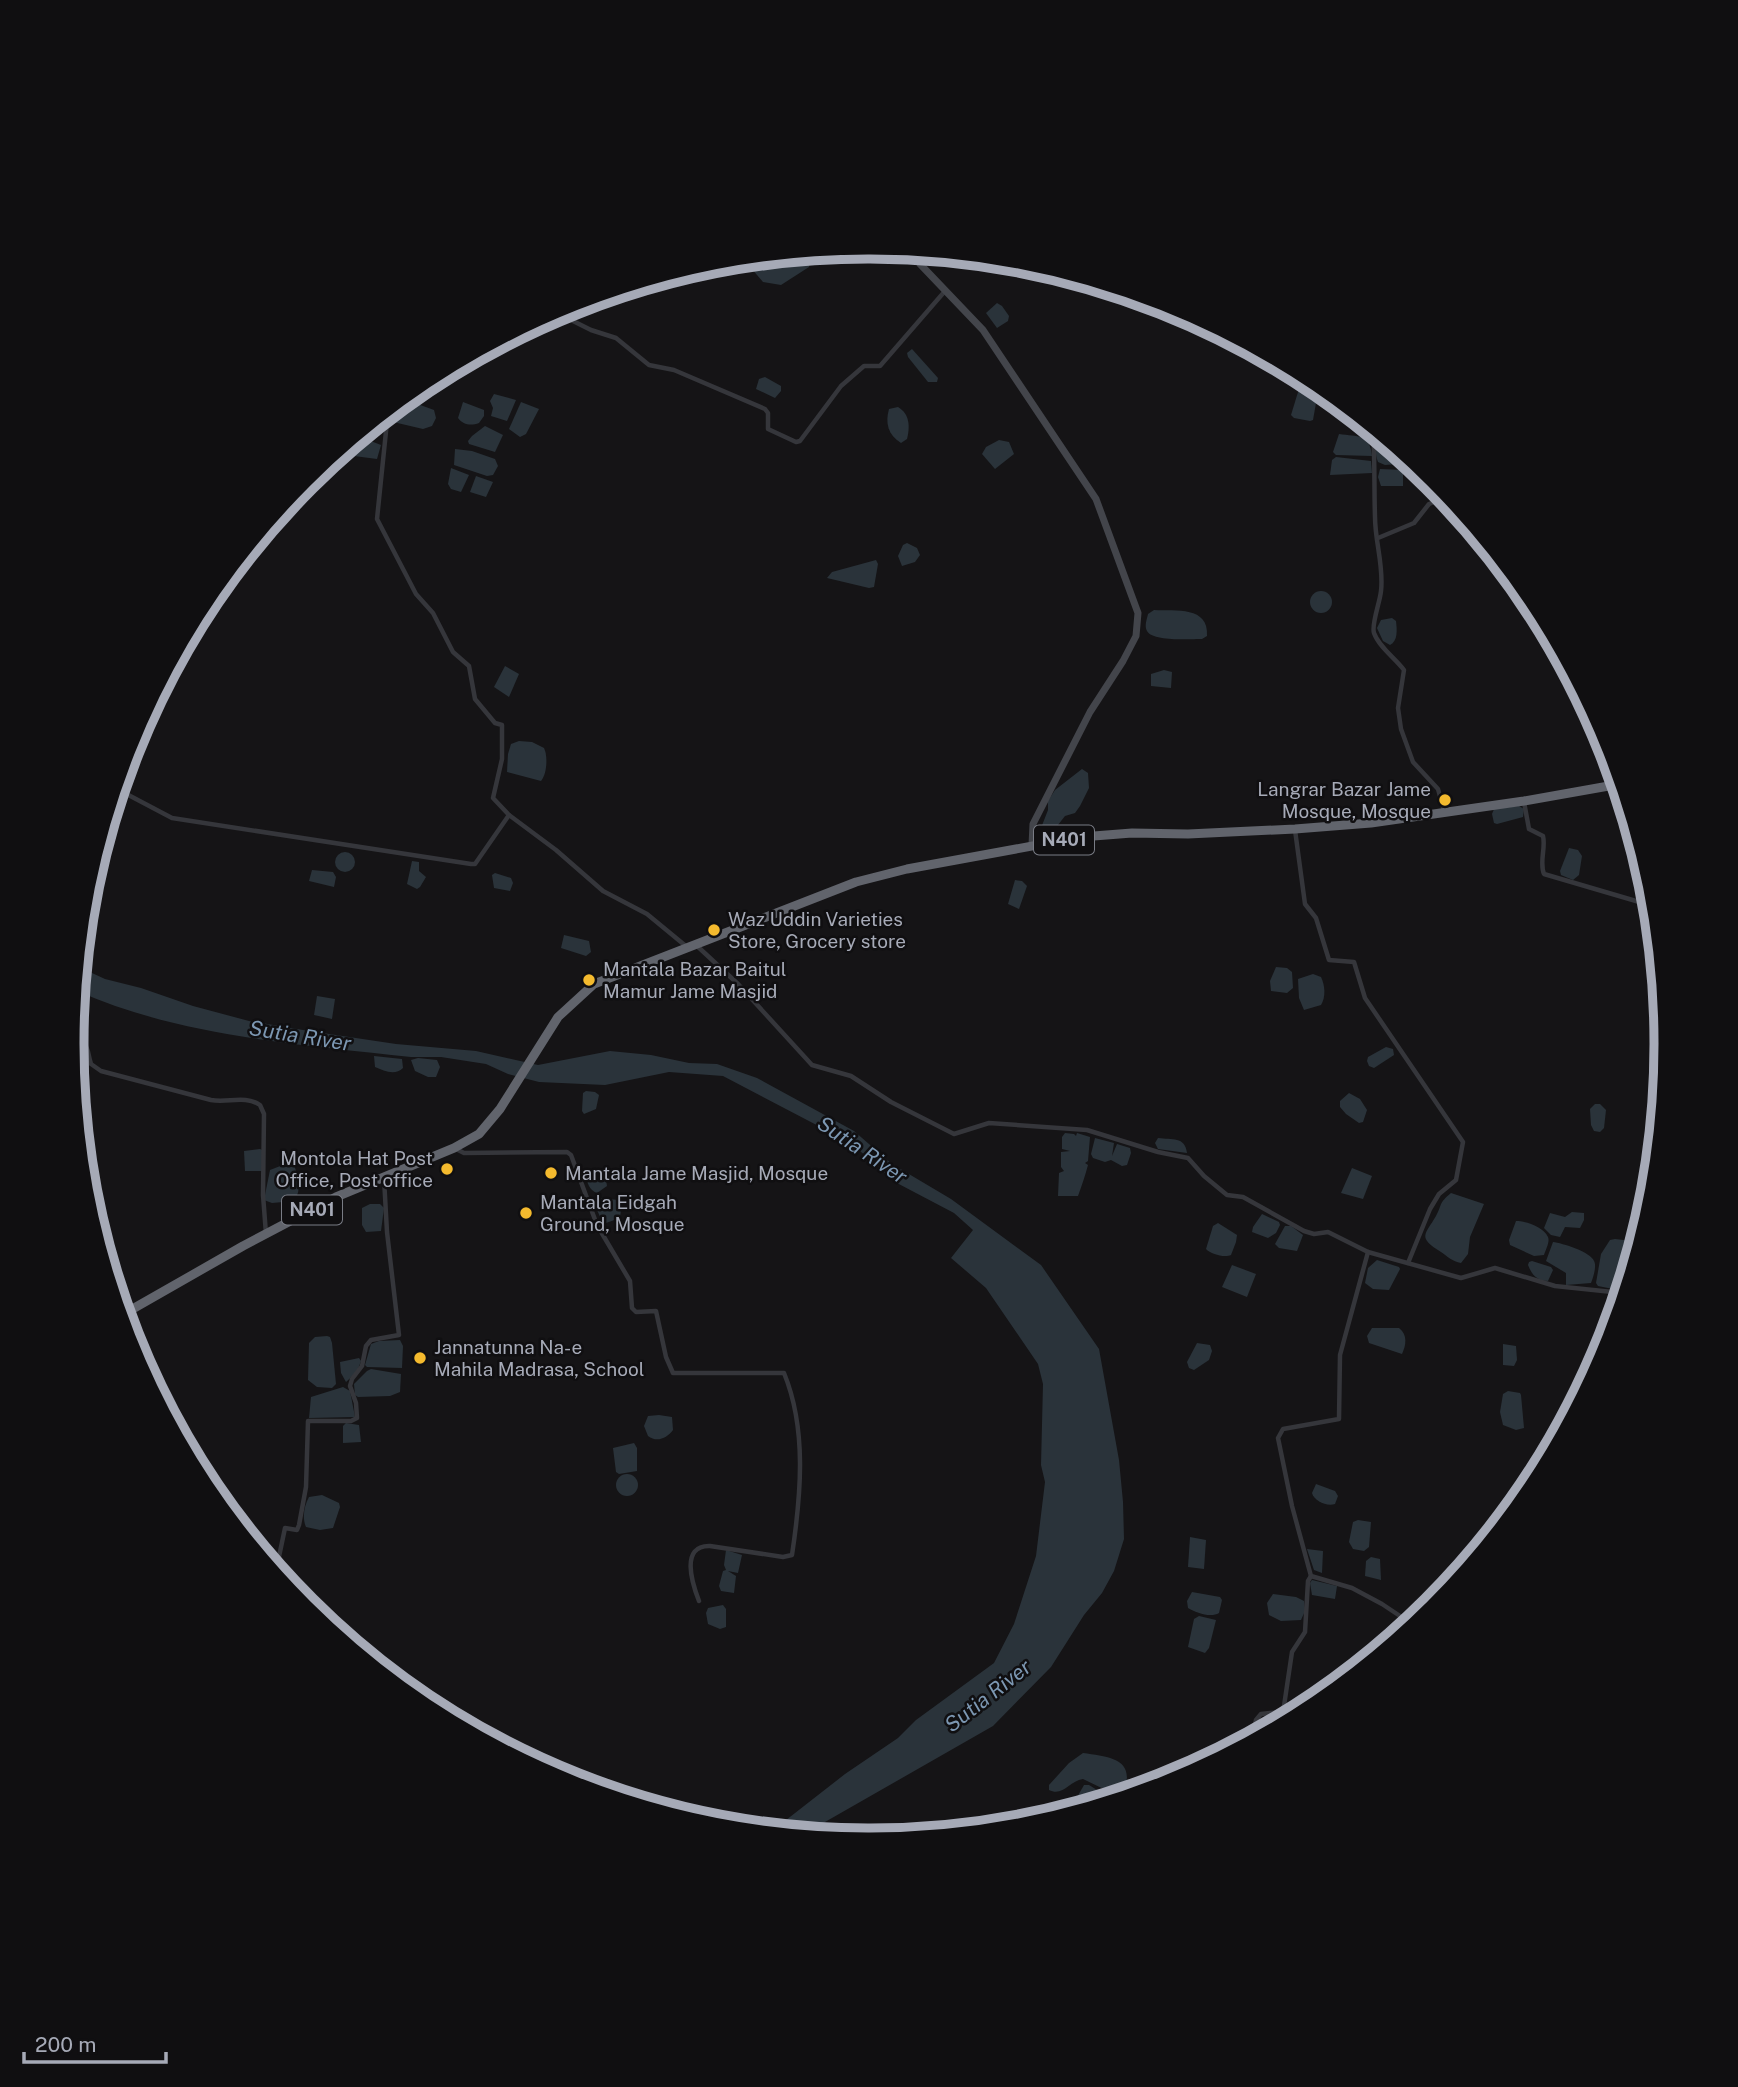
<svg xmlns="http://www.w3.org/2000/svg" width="1738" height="2087" viewBox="0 0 1738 2087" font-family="'Public Sans',sans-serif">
<rect width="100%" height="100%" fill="#151416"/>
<g fill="#2a333a">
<polygon points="806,252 810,260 809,267 781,285 763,282 751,268 761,257"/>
<polygon points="997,303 1002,306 1009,316 1008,321 997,328 986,313"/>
<polygon points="912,349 938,378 937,382 928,382 908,357 907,353"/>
<polygon points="765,377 781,386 781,391 775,398 756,389 759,379"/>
<polygon points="1302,379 1308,379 1319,386 1313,420 1310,421 1294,418 1291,415"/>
<polygon points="494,394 516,400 507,421 491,416 493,408 490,401"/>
<polygon points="404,399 434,410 436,418 432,426 423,429 389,421 390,410"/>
<path d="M463 402 484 410V416L479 423C471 426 463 425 458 418Z"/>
<polygon points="521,402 539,409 526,434 520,437 509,429"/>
<path d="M898 407C910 414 910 427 907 439L901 443C888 435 885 423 889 409Z"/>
<polygon points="485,426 503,435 495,452 469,444 468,441 472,436"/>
<path d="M1339 434C1358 437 1370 433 1372 456L1336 455 1333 452Z"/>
<polygon points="358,436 381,445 377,459 354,456 345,452 345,447"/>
<path d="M1381 438 1401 454 1398 464 1385 465 1378 462C1375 455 1374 442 1381 438Z"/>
<polygon points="999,440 1009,442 1014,454 995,469 982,454 986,447"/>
<polygon points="455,449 472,451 495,459 498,466 493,475 487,476 454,465"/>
<polygon points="1336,457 1371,461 1372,473 1330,475 1332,460"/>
<polygon points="451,468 469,475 461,492 451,489 448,484"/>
<polygon points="1380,469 1403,470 1403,486 1381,486 1378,477"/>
<polygon points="476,476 493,482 486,497 470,492"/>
<polygon points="907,543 917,548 920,555 915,562 902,566 898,556 903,545"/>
<polygon points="876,560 878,564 874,587 869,588 827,578 832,572"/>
<circle cx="1321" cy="602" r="11"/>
<path d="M1154 610C1176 611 1209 606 1207 636L1202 639C1191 639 1153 642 1147 631 1144 626 1147 619 1148 614Z"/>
<path d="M1392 618 1396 621C1397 630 1398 641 1390 645L1383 641 1377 628 1381 620Z"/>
<polygon points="505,666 519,674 509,697 494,687"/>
<polygon points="1164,670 1172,672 1171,688 1151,686 1151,674"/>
<path d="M519 741 532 742 544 748C548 756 547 774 541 781L507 772 508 754 511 744Z"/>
<polygon points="1082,769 1088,773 1089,788 1080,806 1075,813 1065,816 1054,830 1041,828 1048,810 1048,801 1055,790"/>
<polygon points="1519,806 1524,809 1523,817 1497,824 1494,823 1492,814 1494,809"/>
<polygon points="1569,848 1578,850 1582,856 1579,875 1573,880 1561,875 1560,871"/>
<circle cx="345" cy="862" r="10"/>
<polygon points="412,861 419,862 419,871 426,877 420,887 417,889 407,884"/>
<polygon points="312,870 333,872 336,877 334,887 309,881"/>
<polygon points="495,873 511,878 513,883 510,891 494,888 492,875"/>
<polygon points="1015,880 1022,881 1027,886 1019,909 1008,904"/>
<polygon points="564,935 589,941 591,952 586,956 561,948"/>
<path d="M79 967 105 979 141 988 193 1006 249 1021 309 1031 396 1044 476 1051 538 1065 610 1051 651 1055 689 1063 717 1064 757 1078 854 1131 892 1164 951 1199 1041 1265 1099 1349 1119 1460 1123 1502 1124 1539 1114 1571 1102 1593 1084 1615 1051 1667 993 1726 804 1834 772 1831 845 1774 898 1738 916 1720 994 1663 1014 1624 1036 1556 1045 1482 1041 1465 1043 1384 1038 1364 986 1288 951 1258 973 1230 954 1213 895 1182 851 1143 723 1076 669 1072 605 1085 539 1082 508 1074 486 1064 441 1057H411C298 1044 182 1037 77 991Z"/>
<polygon points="1276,967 1287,968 1292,972 1293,988 1287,993 1271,991 1270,981"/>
<path d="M1313 974 1321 977C1325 985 1326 997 1321 1005L1304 1010 1299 998 1298 979Z"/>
<polygon points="317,996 335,999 332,1019 314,1015"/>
<polygon points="1386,1047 1393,1049 1394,1055 1374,1068 1369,1066 1367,1061 1368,1057"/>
<path d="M374 1056 402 1059 403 1068C395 1076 384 1071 375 1067Z"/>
<polygon points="418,1058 437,1060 440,1067 436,1077 428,1077 415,1071 411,1060"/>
<polygon points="586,1091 595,1092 599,1095 596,1109 584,1114 582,1111 583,1093"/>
<polygon points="1349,1093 1360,1099 1367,1110 1363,1122 1359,1123 1346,1114 1340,1107 1340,1101"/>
<polygon points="1595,1104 1600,1104 1606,1110 1604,1128 1600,1132 1594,1131 1591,1125 1590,1109"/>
<path d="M1077 1133 1090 1137 1088 1161 1085 1163 1088 1165C1085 1176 1082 1185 1078 1196H1058L1059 1173 1064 1171 1061 1167V1152L1070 1151 1062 1149V1137L1065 1133 1074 1134 1076 1136Z"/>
<polygon points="1095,1138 1114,1143 1112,1156 1117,1144 1130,1148 1131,1153 1127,1165 1122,1166 1111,1160 1105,1162 1093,1158 1091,1154"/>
<path d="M1158 1138C1172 1140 1185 1136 1187 1153L1158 1149 1155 1143Z"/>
<polygon points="260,1149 262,1150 262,1171 245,1171 244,1151"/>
<path d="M288 1163 293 1164C299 1175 302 1190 294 1201L272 1203 264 1200 270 1170Z"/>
<polygon points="1352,1168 1372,1176 1363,1199 1341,1193"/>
<path d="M590 1171H597L606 1180 607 1186 597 1193C589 1190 587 1183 586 1174Z"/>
<path d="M1451 1193 1484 1204 1470 1237 1468 1254 1461 1263C1452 1261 1448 1257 1441 1252 1417 1237 1425 1235 1436 1216 1443 1203 1438 1204 1451 1193Z"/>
<polygon points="601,1198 618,1200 621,1209 620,1218 606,1223 601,1219 594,1203"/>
<polygon points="370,1204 380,1204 384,1208 381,1231 366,1232 362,1225 362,1208"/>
<polygon points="1572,1212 1584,1213 1584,1220 1580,1228 1565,1227 1560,1237 1551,1235 1544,1228 1550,1213 1565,1217"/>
<polygon points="1262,1214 1279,1222 1280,1225 1276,1233 1268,1238 1252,1232 1253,1227"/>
<path d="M1516 1221C1525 1221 1543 1226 1548 1237 1550 1242 1546 1249 1544 1255L1534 1256 1510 1245 1509 1240Z"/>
<path d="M1218 1223 1237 1235 1236 1242 1231 1255C1224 1258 1211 1254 1206 1249L1213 1226Z"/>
<polygon points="1285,1226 1291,1226 1303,1235 1297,1251 1279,1248 1275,1244"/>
<polygon points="1615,1239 1632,1241 1637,1245 1623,1291 1598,1286 1596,1283 1601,1254 1610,1240"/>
<path d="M1553 1242C1562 1243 1591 1252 1594 1261 1597 1266 1593 1278 1591 1283L1566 1285V1273L1546 1261Z"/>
<polygon points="1377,1260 1399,1267 1400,1269 1389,1290 1373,1289 1365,1283 1368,1268"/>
<path d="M1532 1261 1551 1267 1553 1270 1548 1281C1537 1281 1532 1275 1528 1265L1529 1262Z"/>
<polygon points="1232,1265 1256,1274 1247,1297 1222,1287"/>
<path d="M1372 1328H1399C1408 1335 1406 1345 1402 1354L1369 1343 1367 1336Z"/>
<polygon points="327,1336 330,1337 332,1343 336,1384 332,1388 317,1387 308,1380 309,1343 315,1337"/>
<polygon points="400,1340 403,1346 402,1368 367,1367 365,1365 371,1344 379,1341"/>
<polygon points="1197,1343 1210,1345 1212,1351 1209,1360 1194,1370 1189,1368 1187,1362"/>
<polygon points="1503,1344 1516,1346 1517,1360 1514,1366 1503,1365"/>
<polygon points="359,1358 361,1361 357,1372 346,1382 341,1373 340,1362"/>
<polygon points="371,1369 401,1374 400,1392 390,1396 358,1397 355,1395 354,1384 367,1371"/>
<polygon points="343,1387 350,1391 355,1417 309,1418 311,1397"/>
<polygon points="1508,1391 1520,1393 1521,1395 1524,1428 1516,1430 1503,1425 1500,1412 1503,1394"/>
<path d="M659 1415 672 1417 673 1430C667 1438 657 1443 648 1436L644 1426 648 1416Z"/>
<polygon points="346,1423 359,1425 361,1442 343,1443 343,1426"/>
<polygon points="634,1443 637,1448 637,1471 619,1474 616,1472 613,1448"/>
<circle cx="627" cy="1485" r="11"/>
<path d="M1316 1484 1335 1491 1338 1496 1335 1504C1327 1507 1314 1501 1312 1493Z"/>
<path d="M322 1495 339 1503 340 1507 333 1528 320 1530 306 1527C302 1518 304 1506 309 1497Z"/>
<polygon points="1358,1520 1371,1522 1369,1547 1364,1551 1353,1549 1349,1542 1353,1522"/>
<polygon points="1190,1537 1206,1540 1204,1569 1188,1567"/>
<polygon points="1307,1549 1323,1551 1322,1573 1314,1570"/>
<polygon points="726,1550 742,1555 738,1573 728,1571 736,1576 734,1593 721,1591 719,1586 723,1571 726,1570 724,1565"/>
<polygon points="1371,1557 1380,1559 1381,1580 1365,1576 1366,1561"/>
<polygon points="1312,1580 1337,1586 1335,1599 1312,1595 1310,1583"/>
<path d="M1192 1592 1220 1597 1222 1600 1219 1613C1211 1618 1196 1613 1188 1608L1187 1601Z"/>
<polygon points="1273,1594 1296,1597 1304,1601 1305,1611 1301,1620 1281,1621 1269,1615 1267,1603"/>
<polygon points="723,1605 726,1609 726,1627 720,1629 708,1624 706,1613 708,1608"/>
<polygon points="1199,1616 1216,1620 1209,1648 1205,1653 1188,1647 1194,1619"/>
<path d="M1083 1753C1111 1757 1137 1759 1123 1794H1114L1083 1779C1069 1781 1063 1797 1049 1790V1785L1069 1763Z"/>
<polygon points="1084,1785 1089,1785 1097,1790 1095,1804 1081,1808 1077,1806 1076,1799"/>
</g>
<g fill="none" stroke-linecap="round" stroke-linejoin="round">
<g stroke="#35363b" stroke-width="4.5">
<polyline points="555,312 591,330 616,338 649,365 674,370 765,409 768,413 768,429 796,442 800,441 841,386 864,366 880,366 945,291"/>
<polyline points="388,412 377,519 416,594 433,613 453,652 469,666 475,699 495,723 502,725 502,759 493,798 509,815 556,850 603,891 647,914 687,947"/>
<path d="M1373 430C1375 459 1374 488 1375 517 1375 542 1384 566 1381 591 1380 602 1371 625 1374 633 1379 647 1395 658 1404 670L1398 708 1401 729 1413 762 1438 789 1444 811"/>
<polyline points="1378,538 1414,523 1429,504 1447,497"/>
<polyline points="117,789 172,818 471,864 475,864 509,815"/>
<path d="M1524 802 1529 829 1543 836C1546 848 1539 862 1544 874L1653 906"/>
<polyline points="1295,830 1305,904 1316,918 1329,960 1354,962 1365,998 1463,1142 1456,1180 1439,1194 1430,1209 1408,1263"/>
<polyline points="696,945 738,984 812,1065 851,1076 891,1102 954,1134 989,1123 1087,1130 1158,1152 1188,1158 1204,1176 1227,1195 1243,1197 1304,1231 1314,1234 1328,1232 1368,1252 1461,1278 1495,1268 1555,1286 1622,1293"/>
<path d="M72 1041C91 1045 86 1048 91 1064L101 1071 211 1100C228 1103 245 1095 260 1105L264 1114 263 1195 266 1234"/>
<path d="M454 1148 464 1153 567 1152 571 1155 597 1225 630 1281 632 1308 636 1312 656 1311 666 1357 673 1373H784C807 1429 801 1495 792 1555L783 1557 710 1546C680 1545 692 1583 699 1601"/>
<polyline points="1368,1252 1340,1355 1339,1419 1283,1429 1278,1438 1292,1506 1311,1576 1352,1588 1382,1604 1412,1624"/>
<polyline points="276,1571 285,1528 297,1530 299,1525 306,1487 308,1421 351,1421 357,1418 356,1403 350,1386 352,1379 362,1366 366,1346 371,1340 399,1335 387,1232 384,1178"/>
<polyline points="1252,1739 1256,1720 1261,1714 1280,1712 1284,1706 1292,1652 1305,1632 1308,1581 1311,1576"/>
</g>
<polyline stroke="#43454b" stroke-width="7" points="913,251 920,264 983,330 1096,499 1138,613 1136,636 1123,661 1090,712 1033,824 1032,845"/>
<polyline stroke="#61646c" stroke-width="9" points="122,1315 243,1246 336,1197 454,1148 479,1134 500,1109 558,1017 594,984 856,882 907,869 1081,837 1132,833 1188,834 1295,829 1371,823 1524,801 1620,784"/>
</g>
<g fill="#f4ba2e" stroke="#100f11" stroke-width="2.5">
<circle cx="1445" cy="800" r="7"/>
<circle cx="714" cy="930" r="7"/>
<circle cx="589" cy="980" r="7"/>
<circle cx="447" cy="1169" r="7"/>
<circle cx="551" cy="1173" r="7"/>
<circle cx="526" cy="1213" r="7"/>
<circle cx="420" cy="1358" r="7"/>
</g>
<g text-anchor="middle" stroke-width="5" stroke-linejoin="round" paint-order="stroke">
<g fill="#100f11" stroke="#797c85" stroke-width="2">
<rect x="1034" y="825.5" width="60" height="29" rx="5"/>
<rect x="282" y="1195.5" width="60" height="29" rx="5"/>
</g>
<g font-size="18" font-weight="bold" fill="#a6aab7">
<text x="1064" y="846">N401</text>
<text x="312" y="1216">N401</text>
</g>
<g font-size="19" fill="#a6aab7" stroke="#100f11" text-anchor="start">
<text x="1431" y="796" text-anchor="end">Langrar Bazar Jame<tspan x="1431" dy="22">Mosque, Mosque</tspan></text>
<text x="728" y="926">Waz Uddin Varieties<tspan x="728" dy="22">Store, Grocery store</tspan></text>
<text x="603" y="976">Mantala Bazar Baitul<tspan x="603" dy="22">Mamur Jame Masjid</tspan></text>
<text x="433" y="1165" text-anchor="end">Montola Hat Post<tspan x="433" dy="22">Office, Post office</tspan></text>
<text x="565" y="1180">Mantala Jame Masjid, Mosque</text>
<text x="540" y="1209">Mantala Eidgah<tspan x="540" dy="22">Ground, Mosque</tspan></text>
<text x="434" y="1354">Jannatunna Na-e<tspan x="434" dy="22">Mahila Madrasa, School</tspan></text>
</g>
<g font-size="21" font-style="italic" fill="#7c97b2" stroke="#100f11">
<text transform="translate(300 1036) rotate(9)" y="7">Sutia River</text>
<text transform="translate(862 1150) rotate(34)" y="7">Sutia River</text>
<text transform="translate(988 1696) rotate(-38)" y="7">Sutia River</text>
</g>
</g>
<path d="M0 0H1738V2087H0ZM868 259H870A784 784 0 0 1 1654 1043V1044A784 784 0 0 1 870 1828H868A784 784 0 0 1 84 1044V1043A784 784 0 0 1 868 259Z" fill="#100f11" fill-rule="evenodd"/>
<path fill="none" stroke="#a6aab7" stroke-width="9" d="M868 259H870A784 784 0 0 1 1654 1043V1044A784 784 0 0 1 870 1828H868A784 784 0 0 1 84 1044V1043A784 784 0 0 1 868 259Z"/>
<path d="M24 2052v10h142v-10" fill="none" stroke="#a6aab7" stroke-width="3.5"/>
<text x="35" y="2052" font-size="21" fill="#a6aab7" stroke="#100f11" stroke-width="5" paint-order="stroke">200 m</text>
</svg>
